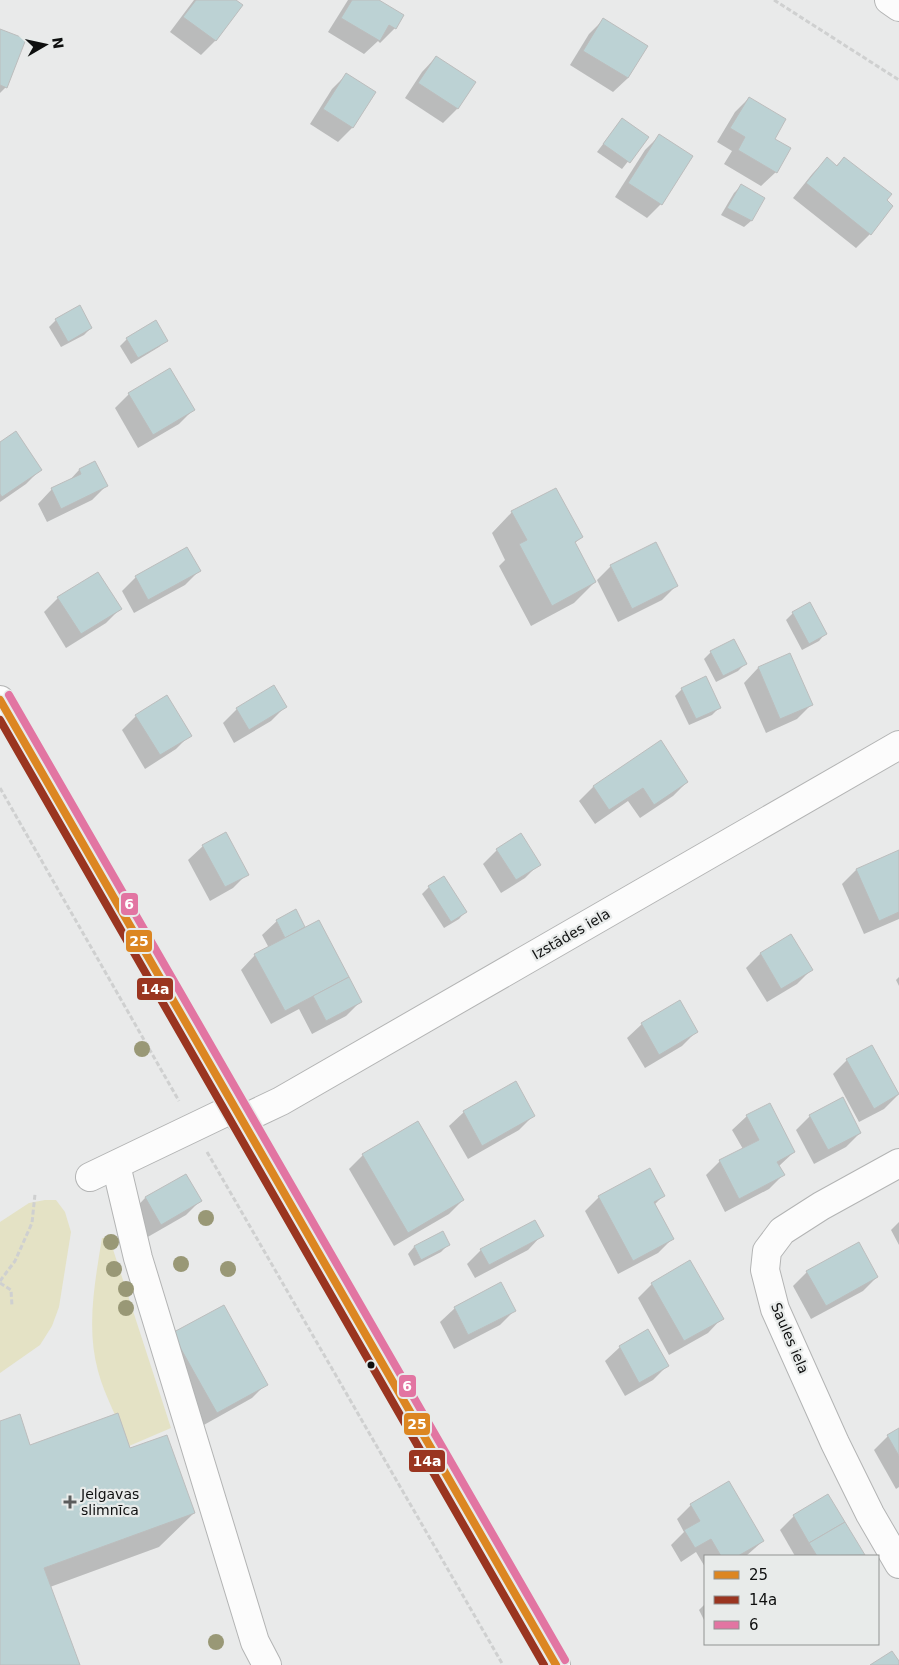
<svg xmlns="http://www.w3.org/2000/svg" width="899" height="1665" viewBox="0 0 899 1665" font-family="'DejaVu Sans',sans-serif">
<rect width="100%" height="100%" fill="#e9eaea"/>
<g fill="#e4e2c5">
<polygon points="45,1200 56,1200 65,1212 71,1232 59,1307 52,1326 40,1345 0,1373 0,1222 29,1203"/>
<path d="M109 1237 171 1428 129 1446C119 1421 105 1397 98 1371 86 1328 95 1281 102 1238Z"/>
</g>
<g fill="#0003">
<polygon points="194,0 234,0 241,6 215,41 201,55 170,32"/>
<polygon points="348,0 376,0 403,16 395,28 380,43 378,41 364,54 328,32"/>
<polygon points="603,20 628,78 613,92 570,65 589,34"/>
<polygon points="0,30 6,87 0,93"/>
<polygon points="436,57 474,82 457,109 443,123 405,98 422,72"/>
<polygon points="346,75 374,93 352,128 338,142 310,124 332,89"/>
<polygon points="749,98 773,139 789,149 776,172 761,186 724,164 732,151 717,142 735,112"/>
<polygon points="622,119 647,137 622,169 597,152"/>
<polygon points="659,136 661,204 647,218 615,197 645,150"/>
<polygon points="844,158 870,234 856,248 793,198 813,173 827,159 836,166"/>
<polygon points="741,186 763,199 751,221 744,227 721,215 734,193"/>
<polygon points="56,320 91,328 84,335 61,347 49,327"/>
<polygon points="127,339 166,341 159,347 131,364 120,346"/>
<polygon points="129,394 193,410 179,424 138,448 115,408"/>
<polygon points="0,444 40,470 26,484 0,502"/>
<polygon points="95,463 106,486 92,500 47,522 38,504 52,489 68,482 79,470"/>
<polygon points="512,512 581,537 574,544 595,582 574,603 531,626 499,566 505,560 492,533"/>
<polygon points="611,566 676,586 662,600 618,622 597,580"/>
<polygon points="199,571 185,585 134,613 122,591 136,577"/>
<polygon points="58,598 120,609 106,623 66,648 44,612"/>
<polygon points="793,613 825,634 819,641 802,650 786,620"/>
<polygon points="711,652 745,664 738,671 716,682 704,659"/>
<polygon points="789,655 811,705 797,719 766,733 744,683 758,668"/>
<polygon points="682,689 719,708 712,715 689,725 675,696"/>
<polygon points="285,707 271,721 234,743 223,723 237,709"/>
<polygon points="136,716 190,735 176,749 145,769 122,730"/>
<polygon points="687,782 673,796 640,818 628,801 595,824 579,801 593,787"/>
<polygon points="203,846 247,874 233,888 210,901 188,860"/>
<polygon points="497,850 539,864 525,878 501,893 483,864"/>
<polygon points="899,851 899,919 864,934 842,884 856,870"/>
<polygon points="429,887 465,912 459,919 444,928 422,894"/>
<polygon points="295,911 305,929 360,1002 346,1016 312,1034 299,1009 271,1024 241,970 255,955 269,948 262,935 277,921"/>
<polygon points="791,935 811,970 797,984 767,1002 746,968 760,954"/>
<polygon points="899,977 899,986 896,980"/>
<polygon points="642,1024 696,1032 682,1046 645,1068 627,1038"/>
<polygon points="872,1047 898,1095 884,1109 859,1122 833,1074 847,1060"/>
<polygon points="464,1112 534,1115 519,1130 468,1159 449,1126"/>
<polygon points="747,1116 794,1152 779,1166 783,1175 769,1189 725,1212 706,1175 720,1161 743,1149 732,1130"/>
<polygon points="810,1116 860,1133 846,1147 814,1164 796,1130"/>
<polygon points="363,1155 463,1200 449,1214 394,1246 349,1169"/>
<polygon points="186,1176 200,1201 186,1215 146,1238 131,1213 145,1198"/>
<polygon points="663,1196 654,1205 672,1239 658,1253 618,1274 585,1211 599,1197"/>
<polygon points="899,1222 899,1245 891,1230"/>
<polygon points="442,1233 448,1245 441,1252 414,1266 408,1254 414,1247"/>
<polygon points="542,1235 528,1250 475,1278 467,1264 481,1250"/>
<polygon points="807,1272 877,1277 863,1291 811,1319 793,1286"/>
<polygon points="652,1284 722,1318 708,1333 669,1355 638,1298"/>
<polygon points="455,1308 514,1311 500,1325 454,1349 440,1322"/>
<polygon points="173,1334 266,1384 252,1398 202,1426"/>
<polygon points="620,1347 667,1366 653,1380 625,1396 605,1361"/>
<polygon points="0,1423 29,1446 129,1450 194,1513 159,1547 50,1587 78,1665 0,1665"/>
<polygon points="899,1430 899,1487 896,1489 874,1450 888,1436"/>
<polygon points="828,1496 863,1555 862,1556 795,1556 780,1530 794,1516"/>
<polygon points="691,1505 763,1541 746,1556 705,1556 705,1567 696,1552 681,1562 671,1545 684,1532 677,1519"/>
<polygon points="705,1604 705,1622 699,1610"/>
</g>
<g fill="#bcd2d4" stroke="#bcbdbd">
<polygon points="196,0 236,0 243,5 216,41 183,17"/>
<polygon points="352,0 379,0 404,15 396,29 389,25 380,41 341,18"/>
<polygon points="603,18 648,46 628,78 583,51"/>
<polygon points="0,29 26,39 7,88 0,85"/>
<polygon points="436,56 476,82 458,109 418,83"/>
<polygon points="346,73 376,92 353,128 323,109"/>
<polygon points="749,97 786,119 775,139 791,148 777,173 738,150 745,137 730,128"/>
<polygon points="622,118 649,137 630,163 603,144"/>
<polygon points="659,134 693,156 662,205 628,183"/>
<polygon points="827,157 837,166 844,157 892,194 887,200 893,206 871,235 806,183"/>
<polygon points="741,184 765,198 752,221 727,208"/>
<polygon points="80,305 92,328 68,342 55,319"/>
<polygon points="156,320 168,341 138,358 126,338"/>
<polygon points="170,368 195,410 153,435 128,393"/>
<polygon points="16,431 42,470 2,497 0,494 0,442"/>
<polygon points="95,461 108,486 61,509 51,488 81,474 79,469"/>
<polygon points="556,488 583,537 575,542 596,582 552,606 519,544 527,540 511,511"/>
<polygon points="656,542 678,586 632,609 610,565"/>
<polygon points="187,547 201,571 148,600 135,576"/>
<polygon points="98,572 122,609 81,634 57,597"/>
<polygon points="810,602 827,634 809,644 792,612"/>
<polygon points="734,639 747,664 723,676 710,651"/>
<polygon points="790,653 813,705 780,719 758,667"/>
<polygon points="706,676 721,708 696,719 681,688"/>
<polygon points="274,685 287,707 249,730 236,708"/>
<polygon points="167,695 192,736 160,755 135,715"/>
<polygon points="661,740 688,782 654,805 643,788 609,810 593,786"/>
<polygon points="226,832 249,875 225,887 202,845"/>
<polygon points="521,833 541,865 516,880 496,849"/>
<polygon points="899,850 899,912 879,921 856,869"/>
<polygon points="444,876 467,912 451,922 428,886"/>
<polygon points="296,909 305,927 285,938 276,920"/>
<polygon points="319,920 349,977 285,1011 254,954"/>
<polygon points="791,934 813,970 781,989 760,953"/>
<polygon points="349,977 362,1002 326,1021 313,996"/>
<polygon points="680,1000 698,1032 659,1055 641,1023"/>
<polygon points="872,1045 899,1094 874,1109 846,1059"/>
<polygon points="516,1081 535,1116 482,1146 463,1111"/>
<polygon points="843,1097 861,1133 828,1150 809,1115"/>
<polygon points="770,1103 795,1152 777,1162 785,1175 739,1199 719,1160 759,1140 746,1115"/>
<polygon points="418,1121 464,1200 408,1233 362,1154"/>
<polygon points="650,1168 665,1196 654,1202 674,1239 633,1261 598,1196"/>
<polygon points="186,1174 202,1201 161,1225 145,1197"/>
<polygon points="535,1220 544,1236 489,1265 480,1249"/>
<polygon points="443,1231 450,1245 421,1260 414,1246"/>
<polygon points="859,1242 878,1277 826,1306 806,1271"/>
<polygon points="690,1260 724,1319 684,1341 651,1283"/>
<polygon points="501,1282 516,1311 468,1335 454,1307"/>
<polygon points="224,1305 268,1385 217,1413 172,1333"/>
<polygon points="648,1329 669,1366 639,1383 619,1346"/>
<polygon points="118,1413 130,1448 167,1435 195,1513 44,1568 80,1665 0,1665 0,1421 20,1414 30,1445"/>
<polygon points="899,1428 899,1456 887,1435"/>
<polygon points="729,1481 764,1541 738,1556 721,1556 711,1539 695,1548 684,1530 700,1521 690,1504"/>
<polygon points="828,1494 845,1522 809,1543 793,1515"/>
<polygon points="845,1522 865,1555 817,1556 809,1543"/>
<polygon points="892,1651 899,1661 899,1665 870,1665"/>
</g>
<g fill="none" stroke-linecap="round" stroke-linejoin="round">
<g stroke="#b3b4b4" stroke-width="30">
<g id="minor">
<polyline points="0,700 556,1665"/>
<polyline points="241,1120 281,1101 899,745"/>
<polyline points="899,1163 821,1206 782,1231 767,1251 765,1270 775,1309 835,1443 870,1514 899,1564"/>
<polyline points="116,1165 138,1258 255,1642 267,1665"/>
<polyline points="90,1177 234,1108"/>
</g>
</g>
<g stroke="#b3b4b4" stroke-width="30">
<polyline id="major" points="889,0 899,7"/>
</g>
<g stroke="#cfd0d0" stroke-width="3" stroke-dasharray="5 2.5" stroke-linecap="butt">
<polyline points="774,0 899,80"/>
<polyline points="0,788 179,1101"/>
<polyline points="207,1152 503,1665"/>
<polyline points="0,1281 15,1261 32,1223 35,1194"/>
<polyline points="0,1283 11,1290 12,1306"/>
</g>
<use href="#minor" stroke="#fcfcfc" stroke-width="28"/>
<use href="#major" stroke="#fcfcfc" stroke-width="28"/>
<g stroke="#e8ebea" stroke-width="11">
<polyline id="bus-1" points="0,700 556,1665"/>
</g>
<g stroke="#e8ebea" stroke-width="11">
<polyline id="bus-2" points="0,720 544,1665"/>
</g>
<g stroke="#e8ebea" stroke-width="11">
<polyline id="bus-3" points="9,695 565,1660"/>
</g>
<use href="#bus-1" stroke="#dc8622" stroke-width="8"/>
<use href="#bus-2" stroke="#9a3520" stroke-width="8"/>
<use href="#bus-3" stroke="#e275a2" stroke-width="8"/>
</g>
<g fill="#999876">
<circle cx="142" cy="1049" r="8"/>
<circle cx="206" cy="1218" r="8"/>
<circle cx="111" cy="1242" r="8"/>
<circle cx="181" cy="1264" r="8"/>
<circle cx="114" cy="1269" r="8"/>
<circle cx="228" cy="1269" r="8"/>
<circle cx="126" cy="1289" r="8"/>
<circle cx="126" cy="1308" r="8"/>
<circle cx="216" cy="1642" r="8"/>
</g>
<circle fill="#0e0f0f" stroke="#e8ebea" stroke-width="2" cx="371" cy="1365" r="4.5"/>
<path fill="#5b5c5c" stroke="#e8ebea" stroke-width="2" d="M67.5 1494.5h5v5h5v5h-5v5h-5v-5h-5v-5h5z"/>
<g text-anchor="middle" stroke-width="4.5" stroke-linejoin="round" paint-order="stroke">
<g font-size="14" fill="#0e0f0f" stroke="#e8ebea">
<text transform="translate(571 934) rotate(-30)" y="5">Izstādes iela</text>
<text transform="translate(790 1338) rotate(67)" y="5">Saules iela</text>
</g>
<g font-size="14" fill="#0e0f0f" stroke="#e8ebea" text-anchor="start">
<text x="81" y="1499">Jelgavas<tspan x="81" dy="16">slimnīca</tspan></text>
</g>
</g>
<g stroke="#e8ebea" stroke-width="2">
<rect x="120" y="892" width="19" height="24" rx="5" fill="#e275a2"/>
<rect x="125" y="929" width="28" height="24" rx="5" fill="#dc8622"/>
<rect x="136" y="977" width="38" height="24" rx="5" fill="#9a3520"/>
<rect x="398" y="1374" width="19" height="24" rx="5" fill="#e275a2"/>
<rect x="403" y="1412" width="28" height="24" rx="5" fill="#dc8622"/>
<rect x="408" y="1449" width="38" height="24" rx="5" fill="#9a3520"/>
</g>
<g font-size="14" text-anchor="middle" font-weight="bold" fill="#fff">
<text x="129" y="909">6</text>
<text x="139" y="946">25</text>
<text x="155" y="994">14a</text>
<text x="407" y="1391">6</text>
<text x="417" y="1429">25</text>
<text x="427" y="1466">14a</text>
</g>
<rect x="704" y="1555" width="175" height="90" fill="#e8ebea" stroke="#919392"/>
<rect x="714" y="1571" width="25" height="8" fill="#dc8622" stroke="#919392"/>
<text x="749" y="1580" font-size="15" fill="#0e0f0f">25</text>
<rect x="714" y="1596" width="25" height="8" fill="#9a3520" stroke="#919392"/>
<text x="749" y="1605" font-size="15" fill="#0e0f0f">14a</text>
<rect x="714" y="1621" width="25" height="8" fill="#e275a2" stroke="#919392"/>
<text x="749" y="1630" font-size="15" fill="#0e0f0f">6</text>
<g transform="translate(45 45) rotate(81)" stroke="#e8ebea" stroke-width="4" paint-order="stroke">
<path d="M0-4L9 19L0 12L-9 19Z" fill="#0e0f0f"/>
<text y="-8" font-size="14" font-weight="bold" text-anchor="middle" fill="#0e0f0f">N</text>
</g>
</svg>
